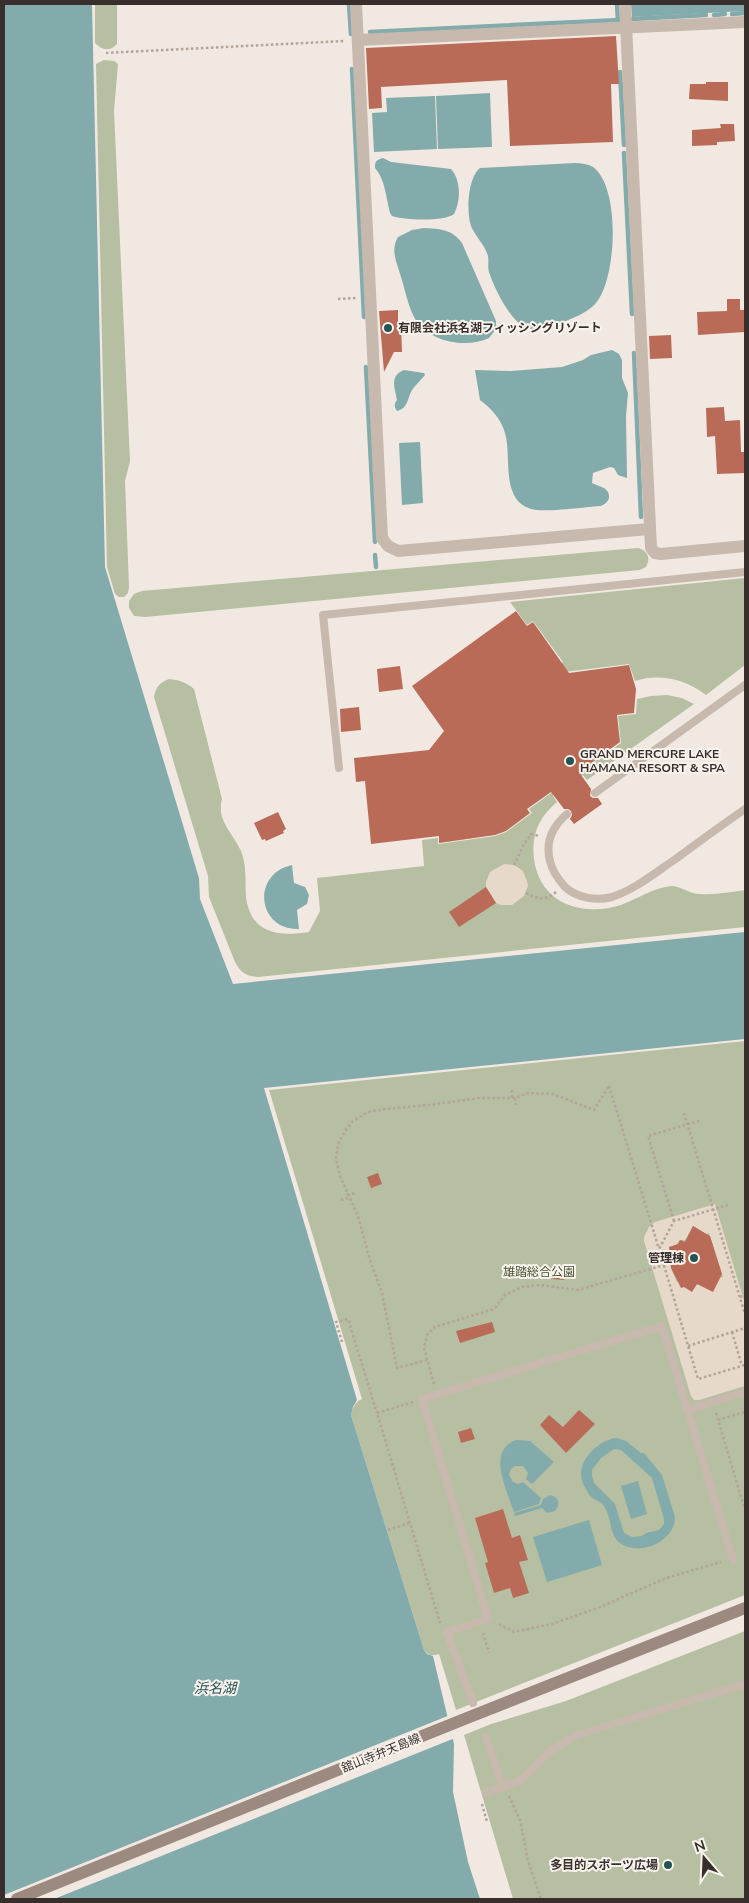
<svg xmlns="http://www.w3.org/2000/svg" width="749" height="1903" viewBox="0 0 749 1903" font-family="'Nunito Sans','Noto Sans JP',sans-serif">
<rect width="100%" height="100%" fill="#f1e9e1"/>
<g fill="#b6bfa2">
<path d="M95 4H117V44C110 52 101 50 95 43Z"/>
<polygon points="104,60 114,61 118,64 114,111 130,461 125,481 129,587 128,593 124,597 119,597 115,594 107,567 96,64"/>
<path d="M638 548C648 551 651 558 646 567L640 570 145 617 134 616 129 608V601L134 594 142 591Z"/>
<path d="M745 578V665L706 695C685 679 660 673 635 681L629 664 548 674 563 662 533 621 527 625 510 602Z"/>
<path d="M169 679C179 680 186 682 194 689L222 799C216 820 233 833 241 851 247 866 245 881 246 897 251 934 278 937 309 932L320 911 317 878 424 866 422 840 438 838V844L495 836 506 832 532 813 529 809 558 788 560 790 553 796 557 802C539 817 531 835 534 859 540 904 582 917 621 905 637 899 653 888 671 886 681 886 689 894 700 894 715 895 730 892 745 890V927L258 977C246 976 241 973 235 962L209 897 208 876 154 697C156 687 159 683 169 679Z"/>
<polygon points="667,695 682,698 694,704 587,780 583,775 575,780 573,777 621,743 618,716 636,714 637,699 651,696"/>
<path d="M745 1041V1595L456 1710 439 1654C432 1656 429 1656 424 1650L351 1415C353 1407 355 1402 362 1399L269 1090Z"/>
<polygon points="745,1631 745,1899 513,1899 464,1735 491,1724 566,1701"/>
</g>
<g fill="#e7d9ca" fill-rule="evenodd">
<polygon points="504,864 514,865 519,868 523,871 527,881 528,886 524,896 512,905 501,905 496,903 486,887 486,882 490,872"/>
<path d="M715 1204 745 1304V1386L699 1400H694L691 1396 644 1241V1237L649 1227 655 1222ZM693 1226 706 1234 709 1233 723 1277 696 1285 688 1286 677 1282 671 1268V1263L669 1254 680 1240H685Z"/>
</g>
<g fill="#83abab" fill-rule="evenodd">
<polygon points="4,4 92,4 105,567 199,878 200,899 233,984 745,932 745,1039 264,1088 357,1400 353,1407 351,1415 424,1650 427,1654 433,1656 454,1744 453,1792 468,1862 480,1899 4,1899"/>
<polygon points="631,4 745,4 745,11 632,17"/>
<polygon points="490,93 492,147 438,149 436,96"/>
<polygon points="435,96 437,149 374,152 372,113 387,112 386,98"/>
<path d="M383 158 391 162 451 169C461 180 461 201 454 214 444 222 404 220 392 216L390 213C386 197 385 179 375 168 375 161 376 160 383 158Z"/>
<path d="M575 163C581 163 588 164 593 167 621 187 617 281 595 304 583 317 554 326 536 329 515 333 496 291 490 275 487 268 489 262 488 256 485 245 475 236 471 226 466 212 468 177 480 168Z"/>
<path d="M424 228C440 229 452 229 462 243L496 321V329L489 338C466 349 427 342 414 317 408 305 405 290 401 277 397 263 390 250 398 237L412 230Z"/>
<path d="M612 350 619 354 622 360V378L628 393 626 416 627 478 618 475 614 468 610 467 593 473 592 483C596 485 600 486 604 488 613 494 609 504 600 506 585 507 543 513 531 509 500 500 512 456 505 433 501 419 492 409 480 400L475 370 511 371 562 367 583 360 591 355Z"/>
<path d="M404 370 424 373 425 375C420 381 415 385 411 392 407 400 408 408 397 411 394 407 394 404 397 400 395 388 389 376 404 370Z"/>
<polygon points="420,442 423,503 402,505 399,443"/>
<path d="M292 865 294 883 305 887 309 895 307 904 297 910 299 929C257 930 251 874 292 865Z"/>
<path d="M616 1438 626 1441 641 1453H644L662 1475 675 1517C675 1542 639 1557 620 1543 609 1535 612 1519 605 1508 603 1503 598 1501 594 1499 590 1497 587 1491 585 1487 571 1466 597 1440 616 1438ZM614 1449 621 1450 652 1478 664 1519V1524L659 1530 646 1533 642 1536 632 1537 624 1533 615 1504 594 1483 592 1475V1470L601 1458Z"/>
<path d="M516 1440 530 1441 554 1462 532 1484 526 1479 528 1473 523 1466H515L511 1469 509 1475 513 1482 518 1484 523 1482 541 1498 539 1504 514 1512C507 1490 486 1451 516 1440Z"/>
<polygon points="638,1481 647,1514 631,1519 621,1486"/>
<path d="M550 1495C559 1497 561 1504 555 1511L547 1513 542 1508 515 1516 514 1513 541 1505 543 1499Z"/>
<polygon points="589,1520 602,1565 547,1582 533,1537"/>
</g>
<polygon fill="#f1e9e1" points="450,1715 455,1738 54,1899 4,1899 4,1895"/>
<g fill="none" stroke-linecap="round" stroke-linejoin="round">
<g stroke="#83abab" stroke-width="4.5">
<polyline points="349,4 351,34"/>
<polyline points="617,4 618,22"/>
<polyline points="732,14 745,13"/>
<polyline points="714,15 725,14"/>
<polyline points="632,19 706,15"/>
<polyline points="370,32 620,20"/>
<polyline points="352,69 364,317"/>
<polyline points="620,72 624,145"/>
<polyline points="624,153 632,314"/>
<polyline points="634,353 641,517"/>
<polyline points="366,367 375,542"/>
<polyline points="375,555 376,567"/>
</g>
</g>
<g fill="#b96b57">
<polygon points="616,36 619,84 611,84 613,142 510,146 507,80 381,87 382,108 369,109 366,48"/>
<polygon points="706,82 728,82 728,101 689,99 690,84 706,84"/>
<polygon points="720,124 734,124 735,141 717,142 717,145 692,146 692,130 721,128"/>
<polygon points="727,299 740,299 740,310 745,310 745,332 698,335 697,312 727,311"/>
<polygon points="398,310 398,326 401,326 402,352 394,352 384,372 379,311"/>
<polygon points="671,335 672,358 650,359 649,336"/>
<polygon points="724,407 725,421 740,420 741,452 745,452 745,473 717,474 715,436 707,437 706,408"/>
<polygon points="516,611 527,626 533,622 569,673 629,665 636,689 634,713 617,715 620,742 579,772 591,789 590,796 593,798 598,798 602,804 574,824 570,819 572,815 571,811 568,809 564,809 551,792 527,809 530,813 506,831 495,835 439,843 439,836 371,844 365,781 356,782 354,758 429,750 444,731 412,686"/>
<polygon points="400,666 403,689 379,692 377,669"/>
<polygon points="359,707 361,730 341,732 340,709"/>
<polygon points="278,812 286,829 283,831 284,833 266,841 265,839 262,840 254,823"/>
<polygon points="486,887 496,903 459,927 449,912"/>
<polygon points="378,1173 382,1184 371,1188 367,1177"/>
<polygon points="693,1226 710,1236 722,1274 713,1292 697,1284 692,1292 684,1287 681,1288 671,1268 669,1247 678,1244 680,1240 685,1242"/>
<polygon points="553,1267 565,1268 564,1280 552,1279"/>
<polygon points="492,1322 495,1332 460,1343 456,1331"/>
<polygon points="579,1410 595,1424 566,1453 540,1425 549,1415 563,1427"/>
<polygon points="471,1428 475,1439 461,1443 458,1432"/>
<polygon points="503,1509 512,1538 520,1535 528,1560 519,1562 529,1593 513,1598 510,1588 494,1593 485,1563 488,1562 475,1518"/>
</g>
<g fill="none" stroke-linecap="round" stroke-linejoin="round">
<g stroke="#b4a398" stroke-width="2.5" stroke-dasharray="2.5 2.5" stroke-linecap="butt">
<polyline points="106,53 344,41"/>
<polyline points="338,299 356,298"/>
<polyline points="514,865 523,846 531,834 539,836"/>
<path d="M526 893C537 899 546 901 556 892"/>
<polyline points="609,1086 659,1249"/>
<polyline points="512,1090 512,1098"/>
<polyline points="515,1098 516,1105"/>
<polyline points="684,1113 745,1314"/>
<polyline points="347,1195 355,1193"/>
<polyline points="341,1200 348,1198"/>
<polyline points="728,1205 674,1221 659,1249 698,1379 745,1365"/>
<polyline points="674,1221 648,1136 702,1120"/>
<polyline points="740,1297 745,1295"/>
<polyline points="732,1332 742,1366"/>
<polyline points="342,1342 336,1322 348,1319 377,1413"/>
<polyline points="688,1346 745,1328"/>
<polyline points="427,1360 397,1368 382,1293 369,1257 358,1216 340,1176 336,1159 338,1144 345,1131 353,1121 368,1112 385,1109 429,1105 480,1098 515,1098 528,1093 553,1094 594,1110 609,1086"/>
<polyline points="434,1384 424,1347 427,1335 435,1327 494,1309 505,1295 522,1287 540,1285 578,1290 664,1265"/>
<polyline points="413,1402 377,1413 440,1623"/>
<polyline points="716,1413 745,1510"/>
<polyline points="718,1420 745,1412"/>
<polyline points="388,1530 410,1523"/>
<polyline points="499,1624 514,1632 552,1624 598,1608 666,1578 721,1562"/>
<polyline points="483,1633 489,1653"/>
<polyline points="509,1796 520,1820 528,1861 541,1899"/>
<polyline points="482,1804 487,1822"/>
</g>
<g stroke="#c8b9ae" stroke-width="8">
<polyline points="339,768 323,615 745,572"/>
<polyline points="595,793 745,685"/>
<path d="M567 814C553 826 545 842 550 861 552 871 558 879 565 887 577 898 596 901 612 897 636 889 656 872 677 858 700 841 722 825 745 809"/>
<polyline points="687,1410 745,1392"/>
<polyline points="473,1703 447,1632 488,1619 422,1399 662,1326 733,1560"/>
<polyline points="486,1737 503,1787"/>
<polyline points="486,1793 520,1781 550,1751 577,1735 745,1684"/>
</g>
<g stroke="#c8b9ae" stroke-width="12">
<polyline points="356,4 382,538 388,546 398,551 649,529"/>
<polyline points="625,4 651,548 655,553 661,554 745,546"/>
<polyline points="358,40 745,22"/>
</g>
<polyline stroke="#9c897f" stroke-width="12" points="17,1899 467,1718 745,1608"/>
</g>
<g fill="#255455" stroke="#f9f3ed" stroke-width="2">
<circle cx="388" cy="328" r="5"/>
<circle cx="570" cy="761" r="5"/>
<circle cx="694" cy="1258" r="5"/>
<circle cx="668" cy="1865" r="5"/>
</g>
<g text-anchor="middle" stroke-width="4" stroke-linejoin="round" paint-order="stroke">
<g font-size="12" font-weight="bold" fill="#382f2c" stroke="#f9f3ed" text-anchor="start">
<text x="398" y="332">有限会社浜名湖フィッシングリゾート</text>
<text x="580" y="758">GRAND MERCURE LAKE<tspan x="580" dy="14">HAMANA RESORT &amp; SPA</tspan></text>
<text x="684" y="1262" text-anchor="end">管理棟</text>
<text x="658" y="1869" text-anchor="end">多目的スポーツ広場</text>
</g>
<g font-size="12" fill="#485332" stroke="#f9f3ed">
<text x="539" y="1276">雄踏総合公園</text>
</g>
<g font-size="12" fill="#382f2c" stroke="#f9f3ed">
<text transform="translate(381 1753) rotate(-22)" y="4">舘山寺弁天島線</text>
</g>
<g font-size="14" font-style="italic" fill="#255455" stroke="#f9f3ed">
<text x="215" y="1693">浜名湖</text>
</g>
</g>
<rect width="749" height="1903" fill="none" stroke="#382f2c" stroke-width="10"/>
<g transform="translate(704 1858) rotate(341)" stroke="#f9f3ed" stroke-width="4" paint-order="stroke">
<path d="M0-4L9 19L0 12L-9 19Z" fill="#382f2c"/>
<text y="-8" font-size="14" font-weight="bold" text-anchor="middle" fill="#382f2c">N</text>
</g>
</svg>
